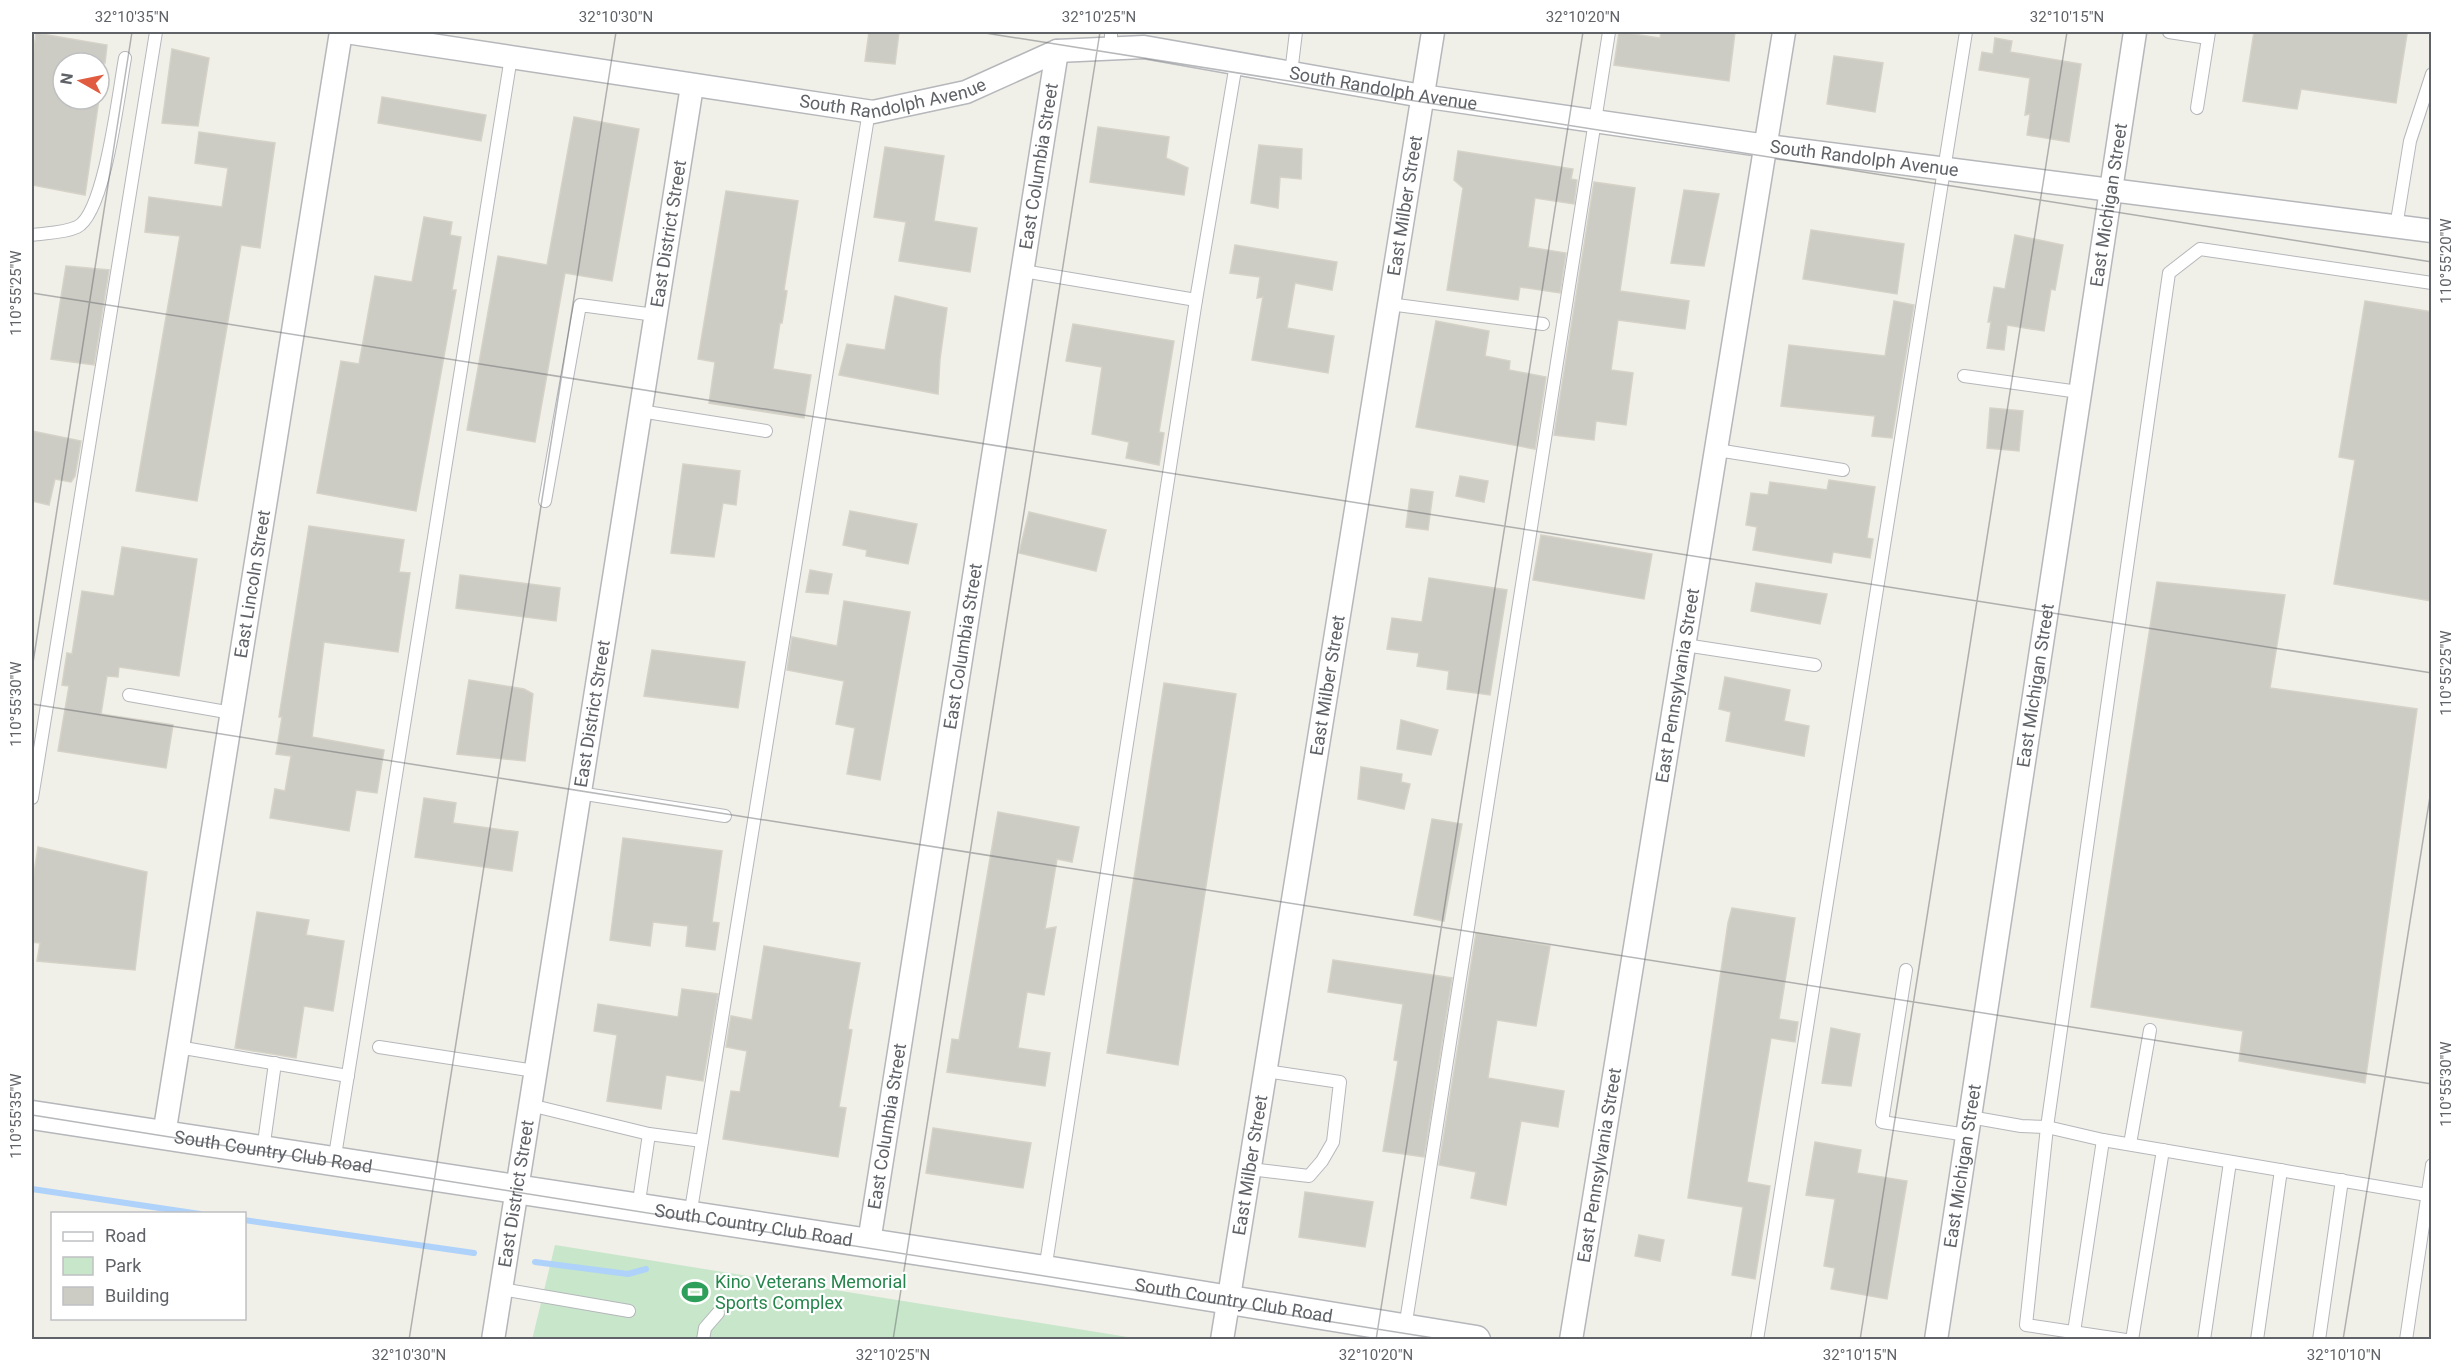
<svg xmlns="http://www.w3.org/2000/svg" width="2463" height="1371" viewBox="0 0 2463 1371" font-family="Roboto,sans-serif">
<rect width="100%" height="100%" fill="#f0efe8"/>
<polygon fill="#c7e6ca" points="555,1245 1140,1339 532,1340"/>
<g fill="none" stroke-linecap="round" stroke-linejoin="round">
<g stroke="#aed2fa" stroke-width="6">
<polyline points="32,1189 200,1214"/>
<polyline points="244,1220 474,1253"/>
<polyline points="535,1262 628,1274 646,1269"/>
</g>
</g>
<g fill="#cccbc4" stroke="#d5d2c7" stroke-width="1.5">
<polygon points="869,32 899,32 895,64 865,61"/>
<polygon points="1619,32 1660,38 1661,32 1735,32 1729,81 1614,65"/>
<polygon points="2254,32 2389,32 2407,34 2396,103 2301,89 2297,109 2243,101"/>
<polygon points="36,33 107,45 105,63 63,63 63,99 99,99 85,195 32,185 32,63"/>
<polygon points="1995,38 2012,41 2010,52 2081,64 2069,142 2027,135 2030,114 2025,115 2030,78 1979,70 1982,52 1993,54"/>
<polygon points="172,49 209,58 198,126 162,123"/>
<polygon points="1834,56 1883,63 1875,112 1827,104"/>
<polygon points="382,97 486,115 481,141 378,123"/>
<polygon points="574,117 639,129 612,281 565,273 535,442 467,430 498,256 547,265"/>
<polygon points="1098,127 1169,137 1166,158 1188,168 1184,195 1090,182"/>
<polygon points="199,132 275,143 260,248 241,245 197,501 136,491 180,236 145,232 149,197 222,207 228,168 195,163"/>
<polygon points="1259,145 1302,149 1301,179 1280,177 1278,208 1251,203"/>
<polygon points="885,147 944,156 934,221 977,228 970,272 899,261 906,222 874,217"/>
<polygon points="1458,151 1573,169 1571,179 1577,180 1574,204 1535,198 1528,247 1566,253 1560,293 1520,287 1518,300 1447,290 1463,188 1454,180"/>
<polygon points="1594,182 1635,188 1620,291 1689,301 1685,329 1618,320 1611,370 1633,373 1626,425 1596,421 1594,440 1554,435"/>
<polygon points="1684,190 1719,194 1704,266 1671,263"/>
<polygon points="726,191 798,201 784,290 787,291 782,323 780,323 773,369 811,375 804,418 709,403 715,362 698,359"/>
<polygon points="424,217 452,222 450,235 461,237 452,290 456,290 416,511 317,493 341,361 359,364 375,276 412,282"/>
<polygon points="1811,230 1904,244 1897,294 1803,279"/>
<polygon points="2015,235 2063,245 2055,290 2051,289 2044,331 2007,325 2004,350 1987,348 1991,322 1988,322 1994,287 2005,289"/>
<polygon points="1235,245 1337,262 1332,290 1295,283 1287,328 1334,336 1328,373 1252,360 1263,297 1257,298 1260,277 1230,273"/>
<polygon points="66,266 109,270 94,365 51,359"/>
<polygon points="895,296 947,308 940,359 938,394 839,375 847,344 885,350"/>
<polygon points="1894,301 1914,305 1892,438 1872,436 1875,416 1781,406 1789,345 1885,356"/>
<polygon points="2365,301 2432,312 2432,601 2334,584 2355,460 2339,457"/>
<polygon points="1436,321 1489,331 1485,356 1510,361 1509,370 1546,377 1535,449 1416,427"/>
<polygon points="1073,324 1174,341 1159,432 1164,433 1159,465 1126,458 1129,442 1092,434 1102,367 1066,361"/>
<polygon points="1990,408 2023,411 2019,451 1987,448"/>
<polygon points="32,431 81,441 75,476 71,482 55,479 49,505 32,501"/>
<polygon points="683,464 740,471 736,505 723,503 714,557 671,553"/>
<polygon points="1460,476 1488,481 1484,502 1456,496"/>
<polygon points="1829,480 1875,487 1867,538 1873,539 1870,558 1833,552 1831,563 1753,550 1757,527 1746,525 1751,493 1768,495 1770,482 1827,490"/>
<polygon points="1411,489 1433,492 1428,530 1406,527"/>
<polygon points="850,511 917,524 908,564 866,556 867,550 843,545"/>
<polygon points="1029,512 1106,530 1096,571 1019,553"/>
<polygon points="309,526 404,540 399,572 410,573 398,652 324,642 312,737 384,750 377,793 356,790 349,831 270,818 275,789 285,791 291,756 276,754 282,717 279,717"/>
<polygon points="1541,535 1652,554 1644,599 1533,580"/>
<polygon points="122,547 197,559 179,676 119,667 118,677 107,676 101,714 173,725 166,768 58,751 69,686 62,685 67,653 72,654 82,591 114,596"/>
<polygon points="810,570 832,574 828,594 806,592"/>
<polygon points="460,575 560,588 556,621 456,608"/>
<polygon points="1429,578 1507,590 1490,695 1447,689 1449,671 1417,666 1419,653 1387,649 1392,618 1422,622"/>
<polygon points="2157,582 2285,595 2270,688 2417,709 2365,1083 2239,1061 2243,1031 2091,1007"/>
<polygon points="1756,583 1827,594 1820,624 1751,611"/>
<polygon points="844,601 910,612 880,780 847,774 855,728 836,724 844,681 787,670 792,637 837,646"/>
<polygon points="652,650 745,662 738,708 644,696"/>
<polygon points="1725,677 1790,690 1784,721 1809,726 1804,756 1726,741 1731,712 1719,709"/>
<polygon points="469,680 524,689 533,694 525,761 457,754"/>
<polygon points="1164,683 1236,694 1178,1065 1107,1053"/>
<polygon points="1401,720 1438,730 1431,755 1397,749"/>
<polygon points="1361,767 1402,774 1401,782 1410,784 1404,809 1358,799"/>
<polygon points="424,798 456,803 453,823 518,832 512,871 415,857"/>
<polygon points="998,812 1079,827 1072,862 1057,859 1045,929 1056,927 1044,995 1027,992 1018,1048 1050,1053 1045,1086 947,1072 952,1039 959,1040"/>
<polygon points="1432,819 1462,824 1444,921 1414,915"/>
<polygon points="623,838 722,851 712,922 719,923 715,950 686,946 688,926 653,922 650,946 610,940"/>
<polygon points="38,847 147,872 135,970 37,961 40,943 32,942 32,886"/>
<polygon points="1732,908 1795,918 1779,1019 1798,1022 1795,1042 1771,1038 1747,1182 1770,1186 1755,1279 1732,1275 1743,1207 1688,1198 1728,923"/>
<polygon points="257,912 309,920 306,935 344,941 333,1011 304,1006 296,1058 235,1048"/>
<polygon points="1476,933 1550,946 1536,1026 1497,1020 1488,1078 1564,1091 1558,1127 1521,1121 1506,1205 1471,1198 1476,1172 1439,1165"/>
<polygon points="764,946 860,963 848,1029 852,1030 839,1107 846,1108 838,1157 723,1139 731,1091 740,1092 747,1051 726,1047 731,1016 752,1020"/>
<polygon points="1333,960 1452,978 1424,1157 1383,1151 1398,1061 1394,1060 1403,1004 1328,992"/>
<polygon points="682,989 718,994 703,1081 666,1075 661,1109 607,1101 617,1035 594,1031 598,1004 678,1017"/>
<polygon points="1831,1028 1860,1034 1851,1086 1822,1083"/>
<polygon points="933,1128 1031,1143 1023,1188 926,1173"/>
<polygon points="1815,1142 1861,1150 1857,1173 1907,1181 1887,1299 1831,1289 1835,1268 1824,1266 1835,1199 1806,1195"/>
<polygon points="1305,1192 1373,1202 1365,1247 1299,1237"/>
<polygon points="1639,1235 1664,1240 1660,1261 1635,1256"/>
</g>
<g fill="none" stroke-linecap="round" stroke-linejoin="round">
<g stroke="#b5b7bb" stroke-width="14">
<g id="service">
<polyline points="1111,32 1111,49"/>
<polyline points="2169,32 2208,38"/>
<polyline points="1291,73 1296,32"/>
<polyline points="2197,108 2209,32"/>
<polyline points="2396,227 2410,141 2432,74"/>
<path d="M32 235C45 233 64 233 77 227 105 214 119 90 125 58"/>
<polyline points="1023,271 1196,300"/>
<polyline points="1389,304 1543,324"/>
<polyline points="1964,376 2079,392"/>
<polyline points="640,411 766,431"/>
<polyline points="1717,450 1843,470"/>
<polyline points="545,501 580,305 655,315"/>
<polyline points="1685,645 1815,665"/>
<polyline points="129,695 232,713"/>
<polyline points="579,793 725,816"/>
<polyline points="32,798 156,32"/>
<polyline points="1906,970 1882,1122 1967,1135"/>
<polyline points="178,1047 348,1076"/>
<polyline points="379,1047 535,1071"/>
<polyline points="530,1105 649,1134 638,1208"/>
<polyline points="1970,1117 2021,1126 2047,1127 2103,1140 2427,1195"/>
<polyline points="649,1134 702,1141"/>
<polyline points="2130,1144 2150,1030"/>
<polyline points="263,1150 275,1063"/>
<polyline points="334,1162 511,57"/>
<polyline points="1250,1169 1309,1176 1322,1161 1333,1142 1340,1082 1266,1071"/>
<polyline points="690,1216 869,111"/>
<polyline points="1045,1270 1196,300 1236,64"/>
<polyline points="501,1289 629,1311"/>
<polyline points="1405,1328 1609,32"/>
<polyline points="2074,1332 2103,1140"/>
<polyline points="703,1340 705,1328 718,1313"/>
<polyline points="1757,1340 1966,32"/>
<polyline points="2126,1340 2026,1325 2047,1127 2169,273 2200,249 2432,283"/>
<polyline points="2132,1340 2163,1150"/>
<polyline points="2204,1340 2230,1162"/>
<polyline points="2257,1340 2281,1170"/>
<polyline points="2319,1340 2342,1180"/>
<polyline points="2406,1340 2432,1165"/>
</g>
</g>
<g stroke="#b5b7bb" stroke-width="25">
<g id="minor">
<path id="s1" d="M346 32 873 112 966 92 1057 51 1144 47 1422 96 1767 146 2432 231"/>
<path id="s2" d="M164 1135 341 32"/>
<path id="s3" d="M869 1242 1057 51"/>
<path id="s4" d="M493 1340 692 86"/>
<path id="s5" d="M1222 1340 1433 32"/>
<path id="s6" d="M1571 1340 1784 32"/>
<path id="s7" d="M1936 1340 2135 32"/>
</g>
</g>
<g stroke="#b5b7bb" stroke-width="31">
<g id="tertiary">
<path id="s8" d="M32 1115 1045 1270 1476 1340"/>
</g>
</g>
<polyline stroke="#a0c7af" stroke-width="4" stroke-dasharray="6 3" stroke-linecap="butt" points="249,1340 249,1338"/>
<use href="#service" stroke="#fff" stroke-width="12"/>
<use href="#minor" stroke="#fff" stroke-width="22"/>
<use href="#tertiary" stroke="#fff" stroke-width="28"/>
</g>
<path fill="none" stroke="#5f6267" stroke-width="1.5" stroke-opacity="0.45" d="M979 32 2432 262M32 293 2432 673M32 669 132 32M32 704 2432 1084M32 1115 1446 1340M409 1340 616 32M893 1340 1100 32M1376 1340 1583 32M1860 1340 2067 32M2343 1340 2432 784"/>
<defs>
<g id="stadium-bare" transform="scale(2.07)"><path d="M0-5a6.5 5 0 1 0 0 10a6.5 5 0 1 0 0-10ZM-3.5-1.8h7v3.6h-7Z" fill="#2e9e5b" stroke="#fff" stroke-width="2.5" paint-order="stroke"/></g>
</defs>
<g fill-rule="evenodd">
<use href="#stadium-bare" x="695" y="1292"/>
</g>
<g text-anchor="middle" stroke-width="4.5" stroke-linejoin="round" paint-order="stroke">
<g font-size="18" fill="#5f6267" stroke="#fff">
<text dy="6" stroke="none"><textPath href="#s1" startOffset="1058">South Randolph Avenue</textPath></text>
<text dy="6" stroke="none"><textPath href="#s1" startOffset="554">South Randolph Avenue</textPath></text>
<text dy="6" stroke="none"><textPath href="#s1" startOffset="1544">South Randolph Avenue</textPath></text>
<text dy="6" stroke="none"><textPath href="#s3" startOffset="1089">East Columbia Street</textPath></text>
<text dy="6" stroke="none"><textPath href="#s7" startOffset="1148">East Michigan Street</textPath></text>
<text dy="6" stroke="none"><textPath href="#s5" startOffset="1149">East Milber Street</textPath></text>
<text dy="6" stroke="none"><textPath href="#s4" startOffset="1120">East District Street</textPath></text>
<text dy="6" stroke="none"><textPath href="#s2" startOffset="558">East Lincoln Street</textPath></text>
<text dy="6" stroke="none"><textPath href="#s3" startOffset="603">East Columbia Street</textPath></text>
<text dy="6" stroke="none"><textPath href="#s7" startOffset="662">East Michigan Street</textPath></text>
<text dy="6" stroke="none"><textPath href="#s5" startOffset="663">East Milber Street</textPath></text>
<text dy="6" stroke="none"><textPath href="#s6" startOffset="663">East Pennsylvania Street</textPath></text>
<text dy="6" stroke="none"><textPath href="#s4" startOffset="634">East District Street</textPath></text>
<text dy="6" stroke="none"><textPath href="#s3" startOffset="117">East Columbia Street</textPath></text>
<text dy="6" stroke="none"><textPath href="#s8" startOffset="244">South Country Club Road</textPath></text>
<text dy="6" stroke="none"><textPath href="#s5" startOffset="177">East Milber Street</textPath></text>
<text dy="6" stroke="none"><textPath href="#s6" startOffset="177">East Pennsylvania Street</textPath></text>
<text dy="6" stroke="none"><textPath href="#s7" startOffset="176">East Michigan Street</textPath></text>
<text dy="6" stroke="none"><textPath href="#s4" startOffset="148">East District Street</textPath></text>
<text dy="6" stroke="none"><textPath href="#s8" startOffset="730">South Country Club Road</textPath></text>
<text dy="6" stroke="none"><textPath href="#s8" startOffset="1216">South Country Club Road</textPath></text>
</g>
<g font-size="18" fill="#27864d" stroke="#fff" text-anchor="start">
<text x="715" y="1288">Kino Veterans Memorial<tspan x="715" dy="21">Sports Complex</tspan></text>
</g>
</g>
<rect width="2463" height="1371" fill="none" stroke="#ffffff" stroke-width="66"/>
<rect x="51" y="1212" width="195" height="108" fill="#ffffff" stroke="#bfc0c2" stroke-width="1.5"/>
<rect x="63" y="1232" width="30" height="9" fill="#ffffff" stroke="#bfc0c2" stroke-width="1.5"/>
<text x="105" y="1242" font-size="18" fill="#5f6267">Road</text>
<rect x="63" y="1257" width="30" height="18" fill="#c7e6ca" stroke="#bfc0c2" stroke-width="1.5"/>
<text x="105" y="1272" font-size="18" fill="#5f6267">Park</text>
<rect x="63" y="1287" width="30" height="18" fill="#cccbc4" stroke="#bfc0c2" stroke-width="1.5"/>
<text x="105" y="1302" font-size="18" fill="#5f6267">Building</text>
<g transform="translate(81 81) rotate(279)"><circle r="28" fill="#ffffff" stroke="#bfc0c2" stroke-width="1.5"/>
<path d="M0-4.5L10 22L0 15L-10 22Z" fill="#e05b3f"/>
<text y="-9" font-size="16" font-weight="bold" text-anchor="middle" fill="#5f6267">N</text>
</g>
<rect x="33" y="33" width="2397" height="1305" fill="none" stroke="#5f6267" stroke-width="2"/>
<g font-size="15" text-anchor="middle" fill="#5f6267">
<text x="132" y="22">32°10'35"N</text>
<text x="616" y="22">32°10'30"N</text>
<text x="1099" y="22">32°10'25"N</text>
<text x="1583" y="22">32°10'20"N</text>
<text x="2067" y="22">32°10'15"N</text>
<text transform="translate(2446 261) rotate(-90)" y="5">110°55'20"W</text>
<text transform="translate(16 293) rotate(-90)" y="5">110°55'25"W</text>
<text transform="translate(2446 673) rotate(-90)" y="5">110°55'25"W</text>
<text transform="translate(16 704) rotate(-90)" y="5">110°55'30"W</text>
<text transform="translate(2446 1084) rotate(-90)" y="5">110°55'30"W</text>
<text transform="translate(16 1116) rotate(-90)" y="5">110°55'35"W</text>
<text x="409" y="1360">32°10'30"N</text>
<text x="893" y="1360">32°10'25"N</text>
<text x="1376" y="1360">32°10'20"N</text>
<text x="1860" y="1360">32°10'15"N</text>
<text x="2344" y="1360">32°10'10"N</text>
</g>
</svg>
